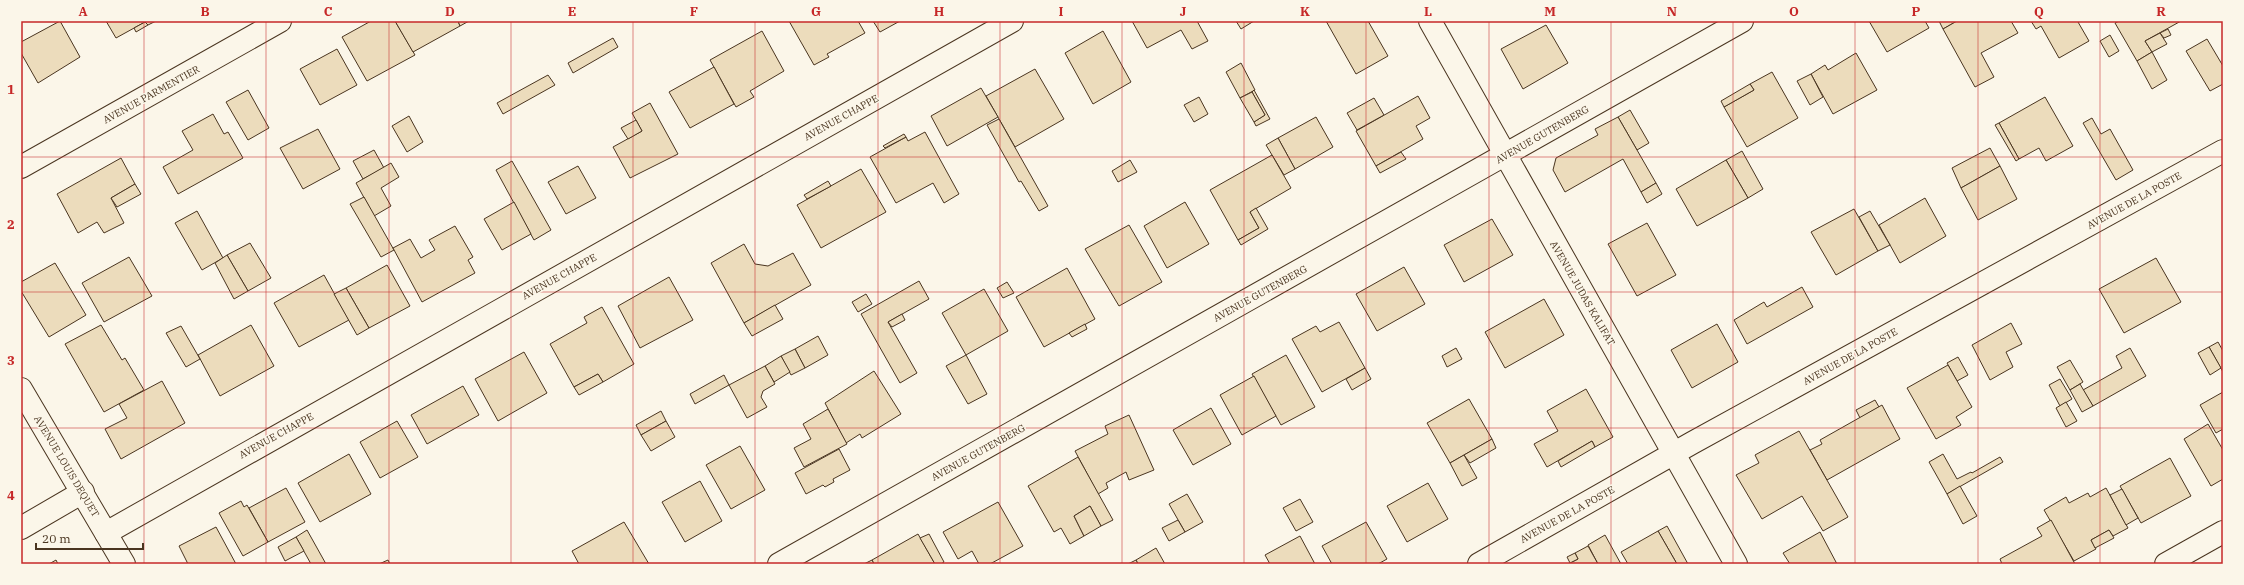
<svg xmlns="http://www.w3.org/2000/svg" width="2244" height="585" viewBox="0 0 2244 585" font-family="'IBM Plex Serif',serif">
<rect width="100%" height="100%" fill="#fbf6e9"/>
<g fill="#ecdcbc" stroke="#4a3520">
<polygon points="60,21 80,57 38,83 21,53 21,42"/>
<polygon points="106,21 156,21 148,25 145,22 116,38"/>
<polygon points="371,21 395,21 415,55 367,81 342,37"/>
<polygon points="395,21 458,21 460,26 413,52"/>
<polygon points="458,21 469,21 460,26"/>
<polygon points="789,21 858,21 865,33 827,54 829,57 814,65"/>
<polygon points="873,21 900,21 880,32"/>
<polygon points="1132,21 1197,21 1208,41 1192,49 1181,30 1147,48"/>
<polygon points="1236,21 1254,21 1241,29"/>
<polygon points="1326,21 1368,21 1388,56 1356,74"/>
<polygon points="1869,21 1925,21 1929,28 1887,52"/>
<polygon points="1939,21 1957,21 1943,29"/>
<polygon points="1957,21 2011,21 2018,33 1981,53 1994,77 1975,87 1943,29"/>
<polygon points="2031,21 2080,21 2078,22 2089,41 2059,58 2041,26 2036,29"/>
<polygon points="2119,21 2181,21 2145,41 2152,52 2137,61 2115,23"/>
<polygon points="145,22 148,25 136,32 134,28"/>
<polygon points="1546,25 1568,63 1523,89 1501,49"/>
<polygon points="2168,29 2171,35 2164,38 2160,33"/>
<polygon points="762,31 784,71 750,91 754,97 736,107 710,60"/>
<polygon points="1103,31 1131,82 1093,104 1065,53"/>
<polygon points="2160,33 2167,44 2152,52 2145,41"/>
<polygon points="2110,35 2119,51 2109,57 2100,41"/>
<polygon points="613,38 618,47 573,73 568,63"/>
<polygon points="2207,39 2223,66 2223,84 2210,91 2186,51"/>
<polygon points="337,49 357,85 320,105 300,69"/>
<polygon points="2152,52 2167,80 2152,89 2137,61"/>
<polygon points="1856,53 1877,90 1833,114 1811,74 1825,65 1828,70"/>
<polygon points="1241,63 1255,90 1240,98 1226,72"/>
<polygon points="714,67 734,104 690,128 669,92"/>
<polygon points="1035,69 1064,119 1015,147 986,96"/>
<polygon points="1772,72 1798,118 1747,147 1724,107 1754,90 1750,84"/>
<polygon points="1811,74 1823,97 1810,105 1797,81"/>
<polygon points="548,75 555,85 503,114 497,103"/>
<polygon points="1750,84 1754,90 1724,107 1721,101"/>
<polygon points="981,88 998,117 947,146 931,116"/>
<polygon points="248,90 269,128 248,140 226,102"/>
<polygon points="1254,90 1270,119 1256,126 1254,122 1265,115 1252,92"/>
<polygon points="1252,92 1265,115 1254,122 1240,98"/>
<polygon points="1418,96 1430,118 1416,126 1423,139 1376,166 1356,131"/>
<polygon points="1199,97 1208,114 1194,122 1184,105"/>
<polygon points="2045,97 2073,146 2046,161 2039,148 2019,159 1999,123"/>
<polygon points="1374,98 1384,115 1357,130 1347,113"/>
<polygon points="650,103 678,154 630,178 613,147 642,131 632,113"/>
<polygon points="1630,110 1649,143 1637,150 1618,117"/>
<polygon points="213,114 224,134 228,132 243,158 178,194 163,167 193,150 182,131"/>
<polygon points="409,116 423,142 407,152 392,126"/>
<polygon points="1316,117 1333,147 1295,169 1278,138"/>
<polygon points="1618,117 1656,183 1641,192 1623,159 1565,192 1553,170 1556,158 1598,135 1595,129"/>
<polygon points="2092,118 2101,134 2110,129 2133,170 2116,180 2083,123"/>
<polygon points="999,119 1048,206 1039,211 1021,181 1019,182 987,125"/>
<polygon points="636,120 642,131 628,139 621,128"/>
<polygon points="1999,123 2019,159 2016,161 1995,125"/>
<polygon points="318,129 340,169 303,189 280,148"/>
<polygon points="925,132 959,194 944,203 933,183 896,203 870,157 906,137 908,141"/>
<polygon points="904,134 906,137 885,148 883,146"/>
<polygon points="1278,138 1295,169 1284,175 1266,145"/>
<polygon points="1990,148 2000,166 1961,188 1952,168"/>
<polygon points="374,150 384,168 363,179 353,161"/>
<polygon points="1742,151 1763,189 1748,198 1726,160"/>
<polygon points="1401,152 1406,159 1380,173 1376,166"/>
<polygon points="1272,155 1291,188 1250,212 1259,228 1238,240 1210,190"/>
<polygon points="121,158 135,184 111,198 124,223 104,233 97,222 78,233 57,194"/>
<polygon points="1130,160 1137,172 1118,182 1112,171"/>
<polygon points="1726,160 1748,198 1697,226 1676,189"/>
<polygon points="512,161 551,230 534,240 496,170"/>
<polygon points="391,163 399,177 381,188 391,206 374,216 356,183"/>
<polygon points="578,166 596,198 566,214 548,182"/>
<polygon points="2000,166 2017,199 1978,220 1961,188"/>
<polygon points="861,169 886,212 821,248 797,205"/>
<polygon points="828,181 831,186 807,199 804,195"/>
<polygon points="1656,183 1662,194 1647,203 1641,192"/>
<polygon points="135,184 141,194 117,207 111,198"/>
<polygon points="364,197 394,250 381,257 350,204"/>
<polygon points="1925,198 1946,236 1900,263 1879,225"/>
<polygon points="514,202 531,234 502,250 484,219"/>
<polygon points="1185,202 1209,244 1167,268 1144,226"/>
<polygon points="1256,208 1268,229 1241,245 1238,240 1259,228 1250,212"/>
<polygon points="1854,209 1878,251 1836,275 1811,232"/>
<polygon points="197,211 223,258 202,270 175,223"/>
<polygon points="1870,211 1890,245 1878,251 1859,217"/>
<polygon points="1492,219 1513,255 1464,282 1444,245"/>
<polygon points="1647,223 1676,275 1637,296 1608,244"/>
<polygon points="1129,225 1162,282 1119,306 1085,249"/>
<polygon points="455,226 473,257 468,260 475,273 422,302 393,248 410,239 421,258 435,250 429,240"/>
<polygon points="250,243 271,278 248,291 227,255"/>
<polygon points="744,244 755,264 768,266 793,253 811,285 744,323 711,263"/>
<polygon points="227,255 248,291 234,299 215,263"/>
<polygon points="129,257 152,296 104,322 82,283"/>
<polygon points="2156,258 2181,302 2124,333 2099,289"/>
<polygon points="55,263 86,315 49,337 21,291 21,282"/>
<polygon points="387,265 410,306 369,328 346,288"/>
<polygon points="1404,267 1425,304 1377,331 1356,294"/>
<polygon points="1067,268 1095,319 1044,347 1016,297"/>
<polygon points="324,275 349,320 299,347 274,303"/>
<polygon points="669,277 693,320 640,348 618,306"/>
<polygon points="919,281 929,299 888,322 917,373 900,383 861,314"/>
<polygon points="1007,282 1014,293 1003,298 997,288"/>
<polygon points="1802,287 1813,307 1747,344 1734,320 1764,302 1767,307"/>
<polygon points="346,288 369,328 357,335 334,294"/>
<polygon points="984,289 1008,331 966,355 942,313"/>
<polygon points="866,294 872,304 858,312 852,302"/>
<polygon points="1544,299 1564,335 1505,368 1485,332"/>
<polygon points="775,305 783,319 752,336 744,323"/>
<polygon points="602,307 634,364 603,382 598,374 574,387 550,344 587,323 584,317"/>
<polygon points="902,314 905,320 892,327 888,322"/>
<polygon points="1339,322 1365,368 1322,392 1292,339 1316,326 1320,332"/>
<polygon points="2011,323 2022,344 2006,352 2013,367 1990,380 1972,345"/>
<polygon points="1085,324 1087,329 1072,337 1069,333"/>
<polygon points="1717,324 1738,362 1692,388 1671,350"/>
<polygon points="101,325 122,360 125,358 144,390 104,412 65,344"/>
<polygon points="251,325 274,366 220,396 198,355"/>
<polygon points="181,326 200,359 186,367 166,333"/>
<polygon points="818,336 828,355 805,368 795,349"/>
<polygon points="2218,342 2223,351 2223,372 2209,347"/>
<polygon points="2209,347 2221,368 2210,375 2198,353"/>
<polygon points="1456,348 1462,359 1447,367 1442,356"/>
<polygon points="2130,348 2146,376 2093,406 2083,390 2122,368 2116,356"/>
<polygon points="795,349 805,368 791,375 781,356"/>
<polygon points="524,352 547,393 498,421 475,379"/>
<polygon points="966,355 987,394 968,404 946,366"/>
<polygon points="1286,355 1315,407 1281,425 1252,374"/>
<polygon points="781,356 790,372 774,382 765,366"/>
<polygon points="1958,357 1968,375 1957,381 1947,363"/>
<polygon points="2070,360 2083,382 2070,390 2057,367"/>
<polygon points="1948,365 1972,407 1956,417 1961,425 1936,439 1907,388"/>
<polygon points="765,366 775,384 763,391 761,397 767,407 747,418 729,385"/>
<polygon points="1365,368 1371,379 1352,390 1346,379"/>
<polygon points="874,371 901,414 862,438 860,434 846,443 825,403"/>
<polygon points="598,374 603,382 579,395 574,387"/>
<polygon points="724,375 729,385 695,404 690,394"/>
<polygon points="1254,376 1276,416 1242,435 1220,395"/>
<polygon points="2060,379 2072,399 2060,406 2049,385"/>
<polygon points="162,381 185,423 121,459 105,429 127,418 119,404"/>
<polygon points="2080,384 2093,406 2082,412 2070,390"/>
<polygon points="463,386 479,415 427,444 411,415"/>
<polygon points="1586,389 1613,437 1595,447 1592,441 1547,467 1534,444 1558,431 1547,411"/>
<polygon points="2223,392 2223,429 2216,433 2200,405"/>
<polygon points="1469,399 1492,439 1450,463 1427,423"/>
<polygon points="1875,400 1879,407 1860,418 1856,410"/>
<polygon points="2066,402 2077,421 2066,427 2056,408"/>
<polygon points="1882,405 1900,439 1827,480 1810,450 1822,444 1820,440"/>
<polygon points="1211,408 1231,444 1193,465 1173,430"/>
<polygon points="828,409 847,444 804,467 794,448 811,439 803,424"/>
<polygon points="661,411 666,421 641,435 636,425"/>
<polygon points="1129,415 1154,470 1129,480 1126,472 1106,483 1108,488 1098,494 1075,451 1108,434 1105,426"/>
<polygon points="397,421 418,457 380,478 360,442"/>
<polygon points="666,421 675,437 651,451 641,435"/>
<polygon points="2208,424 2223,450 2223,479 2211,486 2184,439"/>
<polygon points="1799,431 1848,517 1823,531 1802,496 1762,519 1736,475 1759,463 1755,455"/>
<polygon points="1492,439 1496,448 1470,463 1464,455"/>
<polygon points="1592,441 1595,447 1561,467 1558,461"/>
<polygon points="740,446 765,490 731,509 706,465"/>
<polygon points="839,449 850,470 833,479 834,482 825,487 823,485 806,494 795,473"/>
<polygon points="349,454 371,494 320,522 298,483"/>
<polygon points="1943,454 1957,479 1971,472 1972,473 2000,457 2003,462 1947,494 1929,462"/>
<polygon points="1464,455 1477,478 1462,486 1450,463"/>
<polygon points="1078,457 1113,520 1101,526 1090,506 1074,516 1084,536 1070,544 1061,528 1054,532 1028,486"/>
<polygon points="2170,458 2191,496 2141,523 2120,486"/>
<polygon points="700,481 722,521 685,542 662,502"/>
<polygon points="1428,483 1448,519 1407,542 1387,506"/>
<polygon points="1960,486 1977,516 1963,524 1947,494"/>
<polygon points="286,488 305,522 268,542 249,508"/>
<polygon points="2106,488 2128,528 2113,536 2109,530 2091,540 2096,549 2074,561 2044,510 2066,497 2069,503 2088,493 2090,497"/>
<polygon points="2122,489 2138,518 2126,525 2110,495"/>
<polygon points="1187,494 1203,522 1185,532 1169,504"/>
<polygon points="1300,499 1313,522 1296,531 1283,508"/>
<polygon points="241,501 244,507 247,505 268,542 243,556 219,513"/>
<polygon points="998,502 1023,546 990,564 979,564 972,551 958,559 943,532"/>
<polygon points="1090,506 1101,526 1084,536 1074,516"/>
<polygon points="1178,520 1185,532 1169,541 1162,528"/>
<polygon points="2051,520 2075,564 2002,564 2000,559 2042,536 2037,528"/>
<polygon points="624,522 649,564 579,564 572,551"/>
<polygon points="1366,522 1387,559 1378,564 1332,564 1322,546"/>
<polygon points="1667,526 1688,564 1677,564 1658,531"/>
<polygon points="216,527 236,564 188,564 179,546"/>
<polygon points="307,530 326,564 311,564 296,537"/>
<polygon points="2109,530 2114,538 2095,548 2091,540"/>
<polygon points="1658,531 1677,564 1628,564 1621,552"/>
<polygon points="1820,532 1837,564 1790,564 1783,553"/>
<polygon points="918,534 935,564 874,564 872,560"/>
<polygon points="929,534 944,562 941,564 935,564 920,538"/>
<polygon points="1605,535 1621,564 1598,564 1588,545"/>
<polygon points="1300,536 1315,564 1270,564 1265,555"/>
<polygon points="296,537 304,551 285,561 278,547"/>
<polygon points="1588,546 1598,564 1568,564 1578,559 1575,553"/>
<polygon points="1156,548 1165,564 1138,564 1136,560"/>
<polygon points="1575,553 1578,559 1570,563 1567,557"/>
<polygon points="56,560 58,564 49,564"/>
<polygon points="388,560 390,564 379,564"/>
<polygon points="872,560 874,564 864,564"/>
<polygon points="1136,560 1138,564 1128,564"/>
</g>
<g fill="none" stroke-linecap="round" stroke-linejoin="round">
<g stroke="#4a3520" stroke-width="24">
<g id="street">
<polyline points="1430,21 1736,564"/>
<polyline points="21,167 280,21"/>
<polyline points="21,389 124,564"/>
<polyline points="21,528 83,492"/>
<polyline points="106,533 1012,21"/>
<polyline points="779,564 1742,21"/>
<polyline points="1479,564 1692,443 2223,151"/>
<polyline points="2166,564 2223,532"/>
</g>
</g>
<use href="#street" stroke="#fbf6e9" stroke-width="22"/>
</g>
<path fill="none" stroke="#c62828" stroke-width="1" stroke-opacity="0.55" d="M144 21V564M266 21V564M389 21V564M511 21V564M633 21V564M755 21V564M878 21V564M1000 21V564M1122 21V564M1244 21V564M1366 21V564M1489 21V564M1611 21V564M1733 21V564M1855 21V564M1978 21V564M2100 21V564M21 157H2223M21 292H2223M21 428H2223"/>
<g text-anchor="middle" stroke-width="3" stroke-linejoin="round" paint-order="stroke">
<g font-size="10" fill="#4a3520" stroke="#fbf6e9">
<text transform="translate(151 94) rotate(-29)" y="4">AVENUE PARMENTIER</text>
<text transform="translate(841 117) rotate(-29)" y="4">AVENUE CHAPPE</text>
<text transform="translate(1542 134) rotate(-30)" y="4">AVENUE GUTENBERG</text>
<text transform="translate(2134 200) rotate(-29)" y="4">AVENUE DE LA POSTE</text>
<text transform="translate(559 276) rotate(-29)" y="4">AVENUE CHAPPE</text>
<text transform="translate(1260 293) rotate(-29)" y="4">AVENUE GUTENBERG</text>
<text transform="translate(1583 293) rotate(60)" y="4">AVENUE JUDAS KALIFAT</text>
<text transform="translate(1850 356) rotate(-29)" y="4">AVENUE DE LA POSTE</text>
<text transform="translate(276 435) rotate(-29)" y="4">AVENUE CHAPPE</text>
<text transform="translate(978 452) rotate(-29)" y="4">AVENUE GUTENBERG</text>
<text transform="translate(67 466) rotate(59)" y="4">AVENUE LOUIS DEQUET</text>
<text transform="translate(1567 514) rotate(-29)" y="4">AVENUE DE LA POSTE</text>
</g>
</g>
<rect width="2244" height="585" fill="none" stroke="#fbf6e9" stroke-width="44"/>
<path d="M36 543v6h107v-6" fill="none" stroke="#4a3520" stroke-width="2"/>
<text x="42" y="543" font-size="12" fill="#4a3520" stroke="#fbf6e9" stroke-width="3" paint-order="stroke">20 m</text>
<rect x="22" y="22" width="2200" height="541" fill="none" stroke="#c62828" stroke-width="1.5"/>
<g font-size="13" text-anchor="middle" font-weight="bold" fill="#c62828">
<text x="83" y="16">A</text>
<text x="205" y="16">B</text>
<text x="328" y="16">C</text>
<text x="450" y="16">D</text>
<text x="572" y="16">E</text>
<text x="694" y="16">F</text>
<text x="816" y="16">G</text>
<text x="939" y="16">H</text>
<text x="1061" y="16">I</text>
<text x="1183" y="16">J</text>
<text x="1305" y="16">K</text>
<text x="1428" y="16">L</text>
<text x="1550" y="16">M</text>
<text x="1672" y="16">N</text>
<text x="1794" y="16">O</text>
<text x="1916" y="16">P</text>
<text x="2039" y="16">Q</text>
<text x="2161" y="16">R</text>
<text x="11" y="94">1</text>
<text x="11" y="229">2</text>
<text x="11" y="365">3</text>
<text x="11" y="500">4</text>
</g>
</svg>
